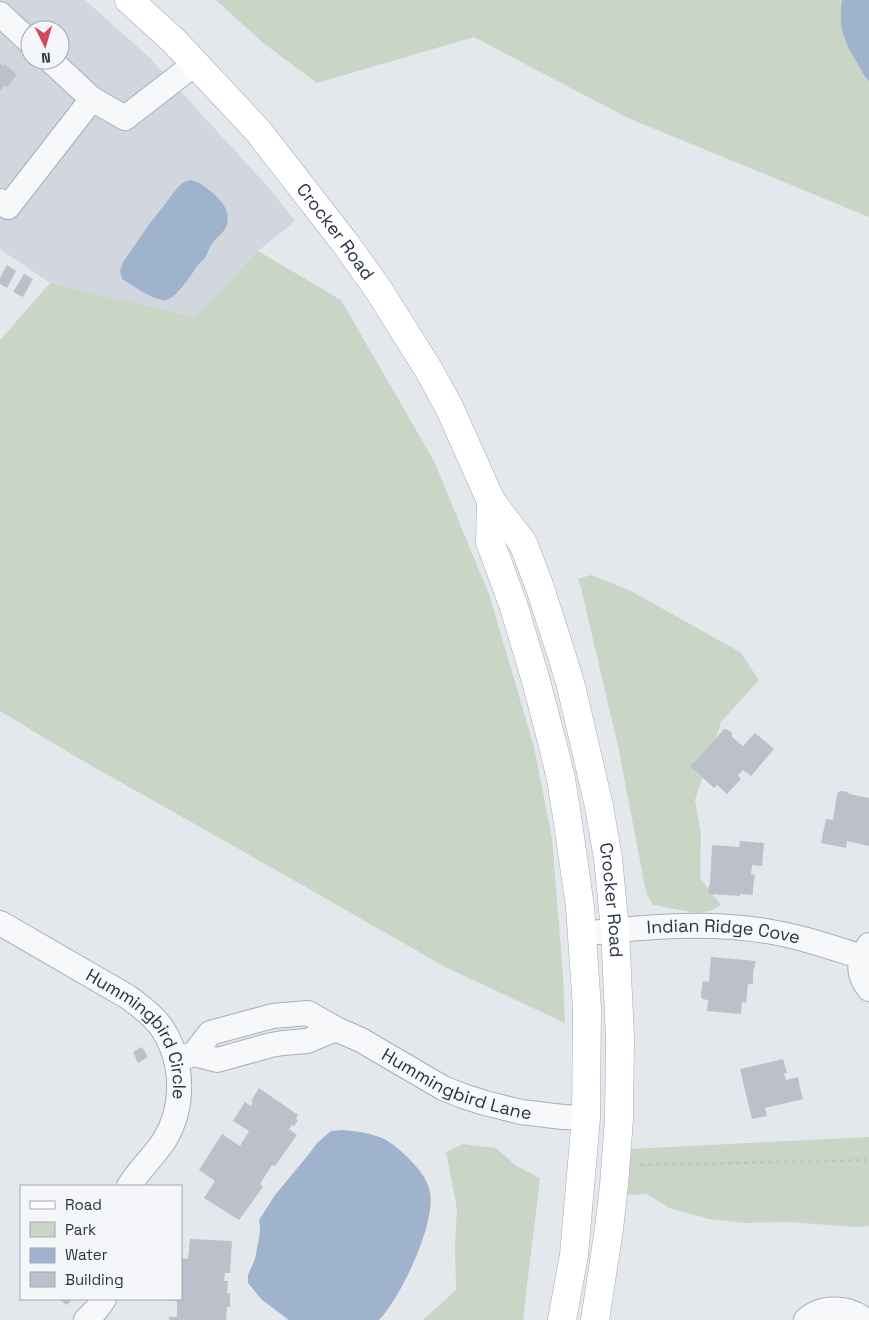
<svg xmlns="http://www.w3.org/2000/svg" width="869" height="1320" viewBox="0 0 869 1320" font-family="'Space Grotesk',sans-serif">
<rect width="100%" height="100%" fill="#e4e7ec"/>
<path fill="#d2d6de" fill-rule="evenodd" d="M0 0H85L150 58 270 189 295 221 258 251 195 317 50 283 0 249ZM30 30H60V60H30Z"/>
<g fill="#c9d6c5">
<polygon points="216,0 869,0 869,217 628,118 474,37 317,83 262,42"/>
<polygon points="258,251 341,300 434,461 490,597 534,747 552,838 563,975 565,1023 447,968 311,890 78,758 0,711 0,340 50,283 195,317"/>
<polygon points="591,575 629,590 740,652 759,680 721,722 695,800 701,834 700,878 721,905 710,911 697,913 653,905 646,892 618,746 581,588 578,579"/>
<polygon points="869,1137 869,1226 856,1227 789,1222 744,1223 709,1219 669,1208 647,1194 625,1195 629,1149"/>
<polygon points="463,1144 496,1148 516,1166 540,1178 523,1320 423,1320 456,1290 455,1243 457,1209 446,1152"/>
</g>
<g fill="#9fb4cc">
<path d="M842 0H869V81C864 76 861 70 858 64 844 42 838 27 842 0Z"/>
<path d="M190 180C201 182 208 189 216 196 227 206 233 221 222 233 220 236 216 238 214 241 209 247 208 253 205 258 203 261 199 263 197 266 191 275 178 297 166 300 156 302 132 285 122 279L120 271 123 262 148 226 178 187 184 182Z"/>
<path d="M342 1130C356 1131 373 1133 386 1140 400 1148 425 1172 429 1188 439 1219 401 1297 379 1320H289L262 1300 248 1283V1275L255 1259 259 1238 260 1227 259 1220 275 1195 309 1154 317 1143 331 1131Z"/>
</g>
<g fill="#bbc0ca">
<polygon points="0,63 3,66 5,64 17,75 7,87 5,85 0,91"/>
<polygon points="7,265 16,271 7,288 0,284 0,278"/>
<polygon points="24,274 33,279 23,297 13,292"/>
<polygon points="724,729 728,730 732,733 732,737 743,746 755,733 774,749 751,776 743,770 738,775 741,779 727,794 717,785 714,788 690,766 696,760 697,760"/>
<polygon points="842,791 848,792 849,794 869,798 869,846 847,841 846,848 821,843 826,819 833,820 837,794 838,792"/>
<polygon points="740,841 764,843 762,866 752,865 751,874 755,875 753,887 753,895 740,894 740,896 708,894 709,885 710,885 712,845 739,847"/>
<polygon points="711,957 756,961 753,973 753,984 748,984 746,1003 742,1002 741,1014 707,1011 708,1000 702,999 701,993 703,981 709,982"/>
<polygon points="142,1047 148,1057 138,1063 133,1052"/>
<polygon points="783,1059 787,1073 784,1073 786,1080 798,1077 800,1088 803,1099 765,1108 767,1116 752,1119 740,1069"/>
<polygon points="259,1088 298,1115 296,1119 298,1120 294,1126 292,1125 289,1129 297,1135 275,1166 272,1165 260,1184 263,1187 239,1220 204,1198 215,1181 199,1170 222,1134 240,1146 249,1131 233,1121 245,1102 251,1106 253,1102 251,1101"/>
<polygon points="190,1239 232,1241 230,1273 225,1273 224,1281 228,1281 227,1293 230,1293 230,1307 227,1307 226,1320 169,1320 169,1317 177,1317 177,1301 169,1301 169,1299 181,1299 181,1258 188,1259"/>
<polygon points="59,1299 72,1299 67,1305"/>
</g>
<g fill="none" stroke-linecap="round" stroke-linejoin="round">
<g stroke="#a9aeb7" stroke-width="26">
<g id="minor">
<polyline points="0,14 30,42"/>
<polyline points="92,99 125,118 196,63"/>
<polyline points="0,201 8,207 92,99 50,60"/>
<path id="s1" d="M0 923 128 997C140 1006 153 1015 162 1028 184 1062 185 1107 164 1141 153 1157 139 1170 129 1186"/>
<path id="s2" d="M582 934C643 927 705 921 766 931 799 936 830 947 862 957"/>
<path d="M869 945C858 960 857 974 869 989"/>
<polyline points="194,1054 217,1060 271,1045 283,1043 307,1041 336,1029"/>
<path id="s3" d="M176 1060 194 1054 210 1033 273 1016 308 1013 336 1029 361 1040 443 1088 463 1096 485 1103 521 1112 563 1117 586 1118"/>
<polyline points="86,1320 96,1310 104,1299"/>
<path d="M806 1320C822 1305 849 1307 865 1320"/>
</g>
</g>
<g stroke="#a3abb8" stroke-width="29">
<g id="major">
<path id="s4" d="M129 0 174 41 259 132 345 243 378 289 430 372 450 409 491 501 523 543 539 585 561 653 571 686 599 806 608 858 615 930 620 1038 619 1119 614 1185 609 1229 595 1320"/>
<polyline points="491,501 490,542 514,607 536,681 552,742 561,779 568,823 580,907 587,1008 586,1118 574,1255 562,1320"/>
</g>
</g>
<polyline stroke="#c2c5cb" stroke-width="3" stroke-dasharray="4 4" stroke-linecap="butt" points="640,1165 869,1160"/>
<use href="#minor" stroke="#f7f8fa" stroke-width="24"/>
<use href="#major" stroke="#fff" stroke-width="28"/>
</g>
<g text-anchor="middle" stroke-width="4.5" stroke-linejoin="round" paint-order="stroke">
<g font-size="18" fill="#2b3445" stroke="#f4f6f9">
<text dy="6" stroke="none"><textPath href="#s4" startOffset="311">Crocker Road</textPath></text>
<text dy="6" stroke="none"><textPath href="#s4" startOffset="1045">Crocker Road</textPath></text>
<text dy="6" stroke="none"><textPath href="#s2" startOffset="142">Indian Ridge Cove</textPath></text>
<text dy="6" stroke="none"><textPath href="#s1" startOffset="185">Hummingbird Circle</textPath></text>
<text dy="6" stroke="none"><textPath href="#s3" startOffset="312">Hummingbird Lane</textPath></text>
</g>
</g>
<rect x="20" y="1185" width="162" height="115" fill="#f4f6f9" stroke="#a4a8b1"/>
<rect x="30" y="1201" width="25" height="8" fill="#ffffff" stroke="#a4a8b1"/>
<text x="65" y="1210" font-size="15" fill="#2b3445">Road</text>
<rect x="30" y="1222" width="25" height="15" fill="#c9d6c5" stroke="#a4a8b1"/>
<text x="65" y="1235" font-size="15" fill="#2b3445">Park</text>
<rect x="30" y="1248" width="25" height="15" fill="#9fb4cc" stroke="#a4a8b1"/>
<text x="65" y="1260" font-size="15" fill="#2b3445">Water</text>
<rect x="30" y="1272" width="25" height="15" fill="#bbc0ca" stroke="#a4a8b1"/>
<text x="65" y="1285" font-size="15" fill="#2b3445">Building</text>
<g transform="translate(45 45) rotate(175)"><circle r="24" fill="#f4f6f9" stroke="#a4a8b1"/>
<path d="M0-4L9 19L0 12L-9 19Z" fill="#d1495b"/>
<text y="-8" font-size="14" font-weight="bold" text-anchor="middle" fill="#2b3445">N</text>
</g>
</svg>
